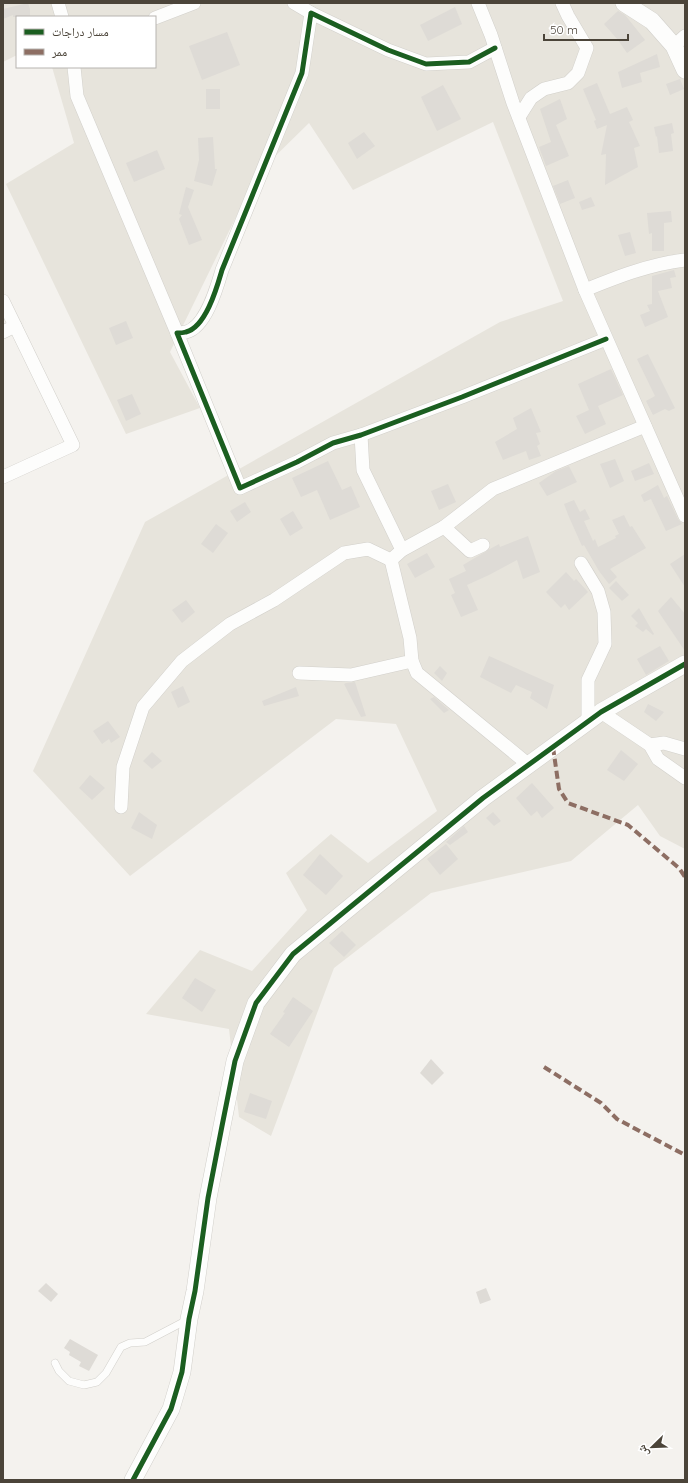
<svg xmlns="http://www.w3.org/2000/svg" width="688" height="1483" viewBox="0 0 688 1483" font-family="Quicksand,'Noto Naskh Arabic',sans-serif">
<rect width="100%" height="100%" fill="#f4f2ee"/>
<polygon fill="#e7e4dc" points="3,3 685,3 685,849 660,836 638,805 571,861 431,893 334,968 271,1136 239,1117 229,1029 146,1014 200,950 252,971 307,910 286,873 331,834 368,863 437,811 396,724 336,719 130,876 33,771 145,522 500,322 563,301 493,122 353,190 309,123 257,174 170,352 200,408 126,434 6,184 74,143 52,67 155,67 155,17 17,17 17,55 3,62"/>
<g fill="#dedbd6">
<polygon points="28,3 30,9 30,17 13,17 13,15 3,19 3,9"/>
<polygon points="455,7 462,24 428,41 420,25"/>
<polygon points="618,11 625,15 645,40 627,53 618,40 604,24"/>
<polygon points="227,32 240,65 202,80 189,46"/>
<polygon points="657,54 660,67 640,73 642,82 622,88 618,72"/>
<polygon points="680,79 684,89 670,95 666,84"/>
<polygon points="597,83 610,114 627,107 633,120 629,122 640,146 634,148 638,167 605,185 606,154 601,155 607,125 597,129 594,121 596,120 583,89"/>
<polygon points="443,85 461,119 437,131 421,97"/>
<rect x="206" y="89" width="14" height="20"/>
<polygon points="560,99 567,119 556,125 569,156 546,166 539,147 551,142 540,109"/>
<polygon points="672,123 674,133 671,134 673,151 659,153 657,136 656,137 654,127"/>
<polygon points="364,132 375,146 357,159 348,143"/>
<polygon points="213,137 215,169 217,169 212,186 194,181 199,160 198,138"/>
<polygon points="157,150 165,169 134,182 126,163"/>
<polygon points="568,180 575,198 560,204 553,186"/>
<polygon points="186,187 194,190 188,207 202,240 189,245 179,219 182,215 179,214"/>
<polygon points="591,197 595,206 582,210 579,202"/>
<polygon points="671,211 672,222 664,223 664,251 652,251 652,233 649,234 647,213"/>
<polygon points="630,232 636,253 625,256 618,235"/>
<polygon points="674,270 676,277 670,278 672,288 658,291 668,317 645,327 640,315 650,311 647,305 652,304 652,276"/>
<polygon points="126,321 133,338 116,345 109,328"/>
<polygon points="648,354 675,408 669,411 665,409 653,415 646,401 655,396 637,359"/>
<polygon points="611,369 623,395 598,406 606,424 585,434 576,416 589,410 578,384"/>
<polygon points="132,394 141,414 126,421 117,400"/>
<polygon points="531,408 541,432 536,433 540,444 537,446 541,456 529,460 526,451 503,460 495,442 517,429 513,418"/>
<polygon points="615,459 624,481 610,488 600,464"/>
<polygon points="328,461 342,490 351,486 360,507 330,520 317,490 301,497 292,478"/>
<polygon points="649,463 654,474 635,481 631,471"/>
<polygon points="569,466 577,482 547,496 539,483 556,471"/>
<polygon points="448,484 456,502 439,510 431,491"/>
<polygon points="658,485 664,498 667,496 678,519 682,524 666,531 651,499 644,502 641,495"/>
<polygon points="574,500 580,512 585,509 590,519 584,521 593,541 595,539 598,547 616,538 615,536 619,534 612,520 624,515 630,527 632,526 646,548 610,569 617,577 609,584 599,571 584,545 582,546 569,517 564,504"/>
<polygon points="245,502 251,512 237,522 230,511"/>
<polygon points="293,511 303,528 290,536 280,519"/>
<polygon points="216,524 228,533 213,553 201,544"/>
<polygon points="528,536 540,572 523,579 517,560 489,575 467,585 478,610 461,617 451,595 455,593 449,579 466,571 463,565 490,549 499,544 500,547"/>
<polygon points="427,553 435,567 415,578 407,564"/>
<polygon points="685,554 685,587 670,564"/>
<polygon points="566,572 574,581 576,579 588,592 569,610 565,604 561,608 546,592"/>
<polygon points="616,581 629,595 622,601 609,588"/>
<polygon points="671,597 685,614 685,651 658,611"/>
<polygon points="186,600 195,612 182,623 172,610"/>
<polygon points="639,608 654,634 653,635 646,629 643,632 635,626 638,623 631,616"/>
<polygon points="660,646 669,661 646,675 637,659"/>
<polygon points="489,656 554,685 547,709 530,698 532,692 516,685 511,693 480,677"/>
<polygon points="440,666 447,673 442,681 434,673"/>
<polygon points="355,682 366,716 361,717 344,684 346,683"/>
<polygon points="183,686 190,702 178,708 171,692"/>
<polygon points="296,687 299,696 264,706 262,701"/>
<polygon points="434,697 449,710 444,713 430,699"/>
<polygon points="648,704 664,712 656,721 644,712"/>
<polygon points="108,721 120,737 111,743 109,739 102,744 93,731"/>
<polygon points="621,750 638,764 624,781 607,770"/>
<polygon points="152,752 162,761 152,769 143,761"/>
<polygon points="90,775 105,788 92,800 79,788"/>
<polygon points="532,783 554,808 542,818 537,811 531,816 516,798"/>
<polygon points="139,812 157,825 152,839 131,828"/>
<polygon points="493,812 501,821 494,826 486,818"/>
<polygon points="464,826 468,832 450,845 446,842"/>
<polygon points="446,844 458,859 440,875 427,859"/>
<polygon points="320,854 343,876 326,895 303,875"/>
<polygon points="342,931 356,945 344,957 329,943"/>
<polygon points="195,978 216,990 202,1012 182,998"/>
<polygon points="293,997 313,1011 289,1047 270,1034 285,1013 283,1012"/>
<polygon points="431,1059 444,1073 432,1085 420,1073"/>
<polygon points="250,1093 272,1101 266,1119 244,1112"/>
<polygon points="46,1283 58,1294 51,1302 38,1291"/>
<polygon points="486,1288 491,1300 480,1304 476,1292"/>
<polygon points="70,1339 98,1355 89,1371 79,1366 81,1362 69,1355 70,1352 64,1348"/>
</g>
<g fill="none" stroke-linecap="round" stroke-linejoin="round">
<g stroke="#d2d0cb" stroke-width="8">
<polyline id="service" points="55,1363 59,1371 69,1381 84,1385 97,1382 106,1373 121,1347 130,1343 145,1342 187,1320"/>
</g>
<g stroke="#d2d0cb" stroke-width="14">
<g id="minor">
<polyline points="58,3 62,17"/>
<polyline points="294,3 311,13"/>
<polyline points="478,3 491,35 513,103 585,290 685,516"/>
<polyline points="155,18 194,3"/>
<polyline points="674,46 685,36"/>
<path d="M495 48 469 62 426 64 388 50 311 13 302 73 222 270C217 287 206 327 186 332 183 333 180 333 177 333L240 488 297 462 333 443 361 435 462 397 606 339"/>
<polyline points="74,67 77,96 177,333"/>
<polyline points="519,117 531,98 544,89 568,83 578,73 587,48 568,16 562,3"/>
<path d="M585 290C617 277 650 264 685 260"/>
<polyline points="3,301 73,445 3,477"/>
<polyline points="3,332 15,326"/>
<polyline points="361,435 363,470 402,550"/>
<polyline points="444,527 470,551 483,545"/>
<polyline points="581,563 598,591 604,612 605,644 588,680 588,721"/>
<polyline points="412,661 417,673 529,765"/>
<polyline points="299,673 351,675 412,661 410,638 391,560"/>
<polyline points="601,712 650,745 658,759 685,778"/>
<polyline points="650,745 664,743 685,749"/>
<polyline points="121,807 123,767 143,707 182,661 230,624 274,600 344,553 368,549 391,560 402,550 444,527 493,489 645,426"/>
</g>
</g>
<g stroke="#d2d0cb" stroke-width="18">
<g id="tertiary">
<polyline points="624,3 652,21 674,46 685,70"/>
<polyline points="133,1480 171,1409 182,1372 189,1319 195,1291 208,1198 222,1126 235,1061 256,1003 293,954 483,798 601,712 685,664"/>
</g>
</g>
<use href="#service" stroke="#fdfdfc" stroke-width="7"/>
<use href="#minor" stroke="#fdfdfc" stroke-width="13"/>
<use href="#tertiary" stroke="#fdfdfc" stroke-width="17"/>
<g stroke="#8d6e63" stroke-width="4" stroke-dasharray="8 4" stroke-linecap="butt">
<polyline points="553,747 559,789 568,803 628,825 679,868 685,877"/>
<polyline points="544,1067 601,1103 617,1119 685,1155"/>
</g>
<g stroke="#fff" stroke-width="8">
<g id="cycleway">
<path d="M495 48 469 62 426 64 388 50 311 13 302 73 222 270C217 287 206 327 186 332 183 333 180 333 177 333L240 488 297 462 333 443 361 435 462 397 606 339"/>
<polyline points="133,1480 171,1409 182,1372 189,1319 195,1291 208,1198 222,1126 235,1061 256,1003 293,954 483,798 601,712 685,664"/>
</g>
</g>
<use href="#cycleway" stroke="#1b5e20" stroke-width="5"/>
</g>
<rect width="688" height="1483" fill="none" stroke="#4b4439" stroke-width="8"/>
<rect x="16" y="16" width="140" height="52" fill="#ffffff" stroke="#b7b4b0"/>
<rect x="24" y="29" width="20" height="6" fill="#1b5e20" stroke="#b7b4b0"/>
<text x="52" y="36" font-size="12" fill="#4b4439">مسار دراجات</text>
<rect x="24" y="49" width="20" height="6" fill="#8d6e63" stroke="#b7b4b0"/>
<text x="52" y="56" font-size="12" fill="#4b4439">ممر</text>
<g transform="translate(652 1447) rotate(247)" stroke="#ffffff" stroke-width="3" paint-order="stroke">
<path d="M0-3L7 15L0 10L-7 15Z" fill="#4b4439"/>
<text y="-6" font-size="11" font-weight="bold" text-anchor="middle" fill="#4b4439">ش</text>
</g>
<path d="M544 34v6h84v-6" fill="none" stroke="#4b4439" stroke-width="2"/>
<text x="550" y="34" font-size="12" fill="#4b4439" stroke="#ffffff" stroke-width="3" paint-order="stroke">50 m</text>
</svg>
